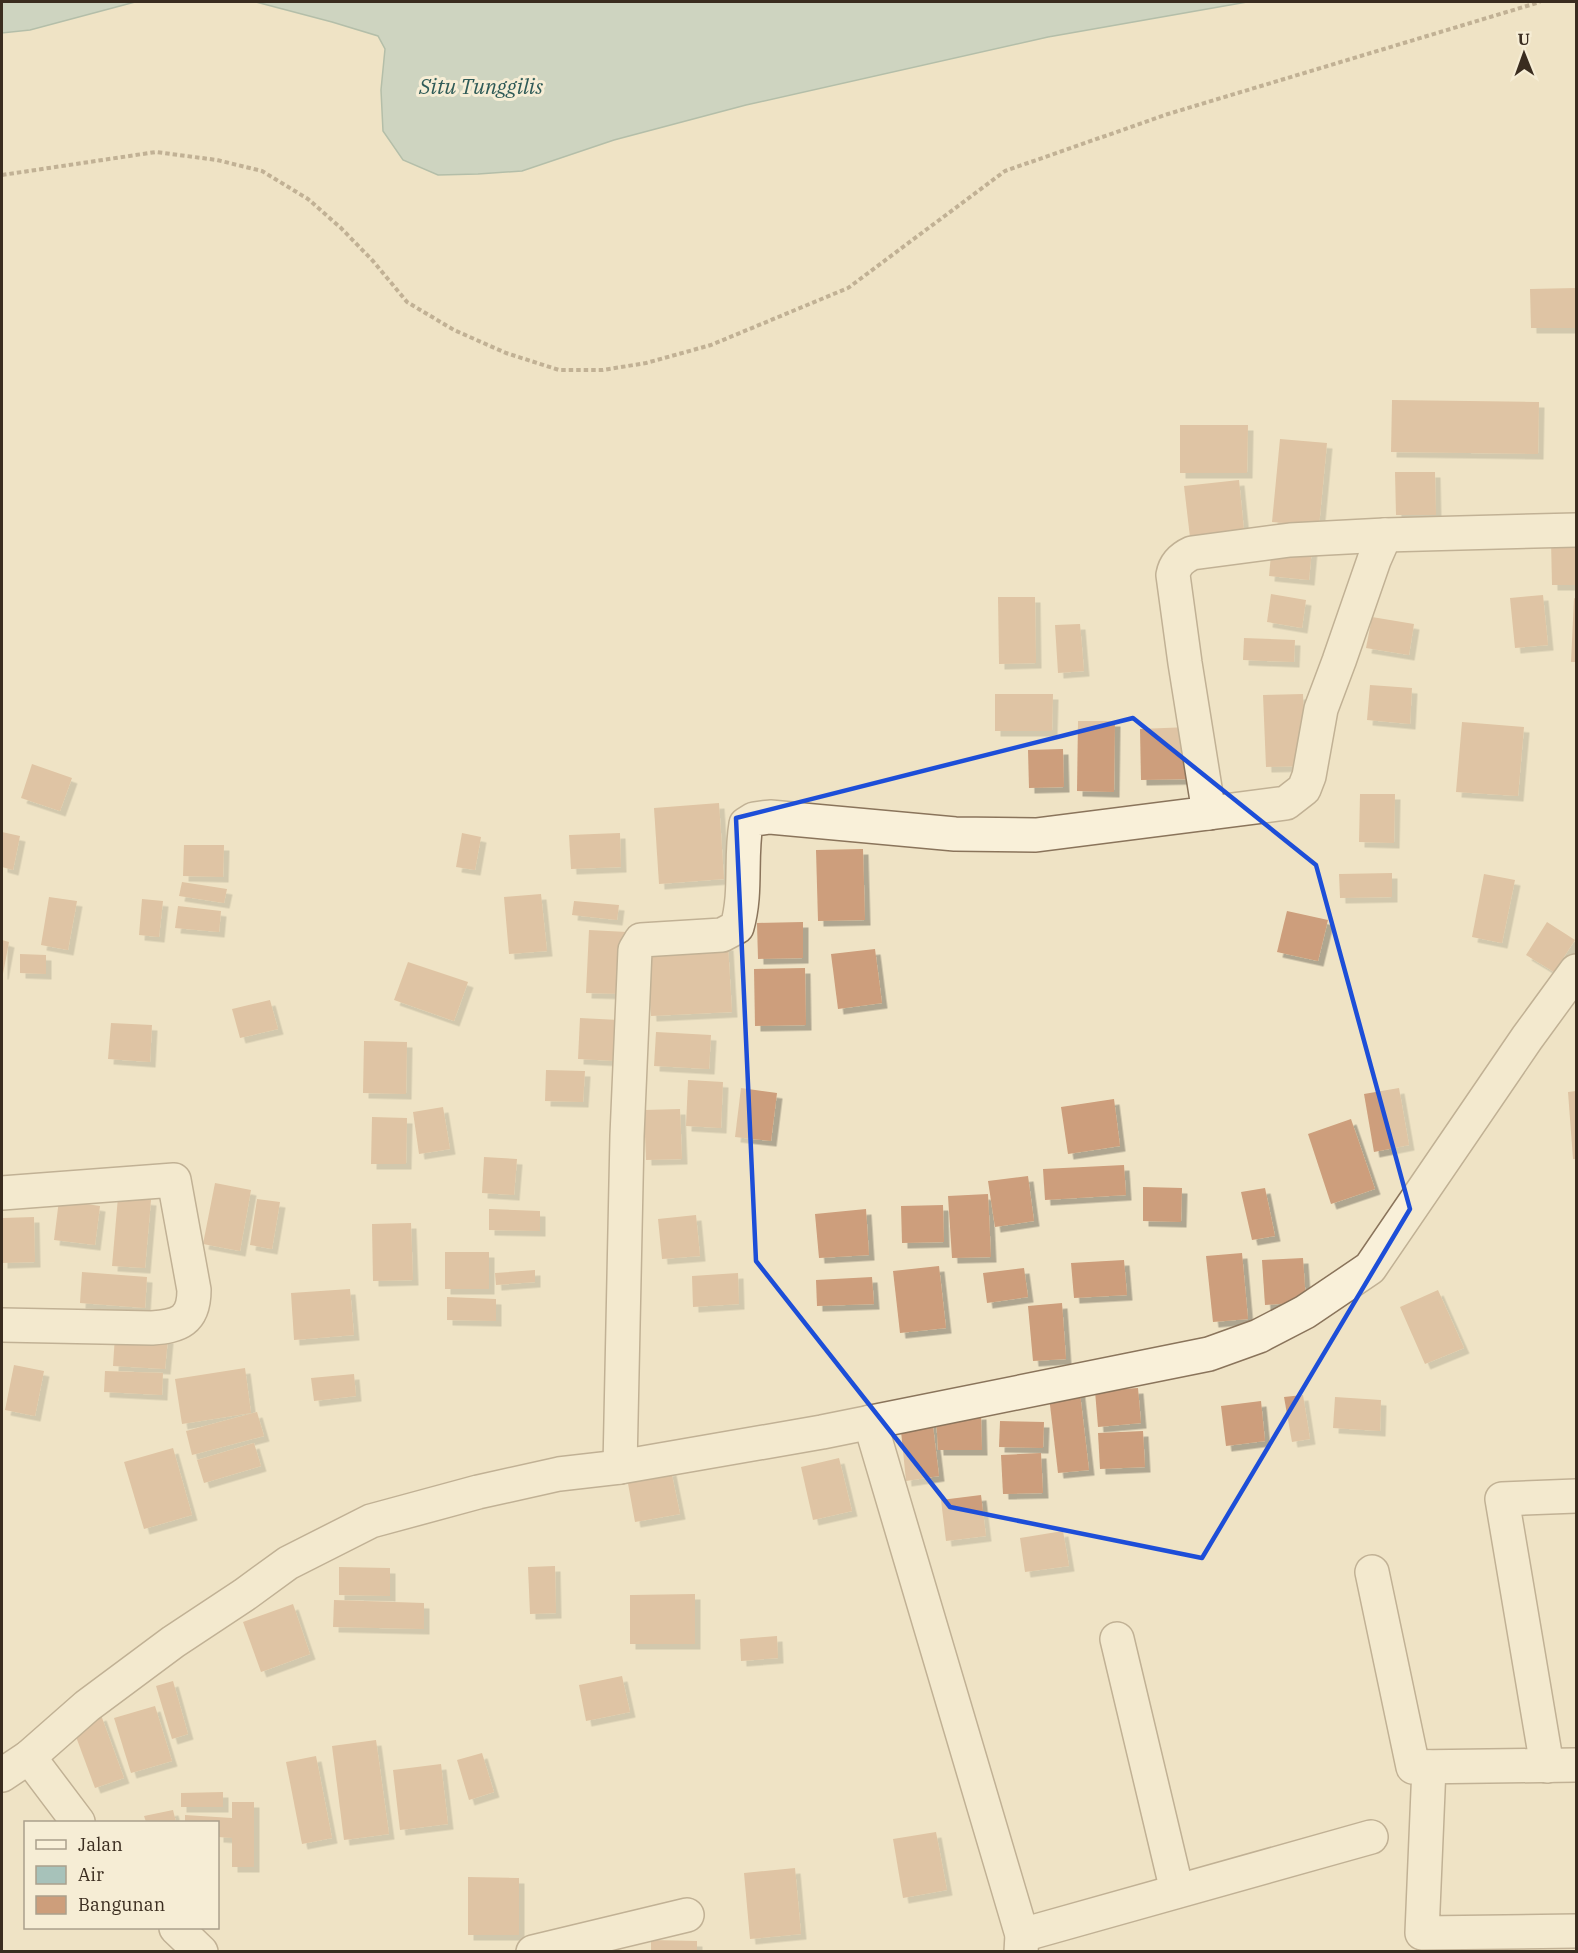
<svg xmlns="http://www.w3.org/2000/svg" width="1578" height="1953" viewBox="0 0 1578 1953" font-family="'IBM Plex Serif',serif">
<defs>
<filter id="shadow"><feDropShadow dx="5.5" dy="5.5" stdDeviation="0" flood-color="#0004"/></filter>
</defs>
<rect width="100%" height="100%" fill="#efe3c5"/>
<g fill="#a7c2ba" stroke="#6d9188" stroke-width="1.5">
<polygon points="2,2 135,2 30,30 2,33"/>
<polygon points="256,2 1247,2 1048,37 746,105 614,140 522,171 478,174 438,175 403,160 383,131 381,90 385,49 378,36 332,22"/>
</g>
<g fill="#cd9e7b" filter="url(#shadow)">
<polygon points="1576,288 1576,328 1531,328 1530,289"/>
<polygon points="1392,400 1539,402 1538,454 1391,452"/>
<polygon points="1180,425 1248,425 1247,473 1180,473"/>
<polygon points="1280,439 1327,443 1319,526 1272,522"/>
<polygon points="1395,472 1435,472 1436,515 1396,515"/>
<polygon points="1239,480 1245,540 1191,546 1184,486"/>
<polygon points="1551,541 1576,541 1576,585 1552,585"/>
<polygon points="1272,544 1312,548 1309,580 1269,576"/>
<polygon points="1271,594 1306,600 1302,628 1267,622"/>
<polygon points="1543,595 1548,645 1515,648 1510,598"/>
<polygon points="998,597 1035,597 1036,663 999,664"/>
<polygon points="1574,598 1576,599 1576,662 1571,662"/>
<polygon points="1372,617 1414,624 1409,655 1366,648"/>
<polygon points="1080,624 1084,671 1058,673 1055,625"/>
<polygon points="1244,638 1295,640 1294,662 1243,660"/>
<polygon points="1370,685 1412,688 1410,724 1367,720"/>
<polygon points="995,694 1053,694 1052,731 995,731"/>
<polygon points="1303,694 1306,766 1266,767 1263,695"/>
<polygon points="1078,721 1115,721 1114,792 1077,791"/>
<polygon points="1462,722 1524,727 1518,796 1456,792"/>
<polygon points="1189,727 1191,779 1141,780 1140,729"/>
<polygon points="1063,749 1064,787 1029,788 1028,750"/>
<polygon points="32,764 72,778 60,811 21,798"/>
<polygon points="1360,794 1395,794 1394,843 1359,842"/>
<polygon points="719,803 724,879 659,884 654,808"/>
<polygon points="2,832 20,836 13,870 2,867"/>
<polygon points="462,833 481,837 475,870 456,867"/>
<polygon points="620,833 621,867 571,869 569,835"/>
<polygon points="184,845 224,845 223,877 183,876"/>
<polygon points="863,849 865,920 818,921 816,850"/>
<polygon points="1392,873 1392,897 1340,898 1339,874"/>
<polygon points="1484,874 1515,880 1502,943 1472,937"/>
<polygon points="182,882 227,889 224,903 179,896"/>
<polygon points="541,894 547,951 509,954 504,897"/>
<polygon points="49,897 77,901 68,950 41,945"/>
<polygon points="142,899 163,901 159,937 139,935"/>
<polygon points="574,901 619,905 617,920 572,915"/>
<polygon points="178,906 221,911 219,932 175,928"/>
<polygon points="1287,911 1328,920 1318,961 1277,952"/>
<polygon points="803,922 803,958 758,959 757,923"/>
<polygon points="1547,922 1575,940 1554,972 1526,955"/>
<polygon points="589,930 627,932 626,994 586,993"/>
<polygon points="2,940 9,942 3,974 2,974"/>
<polygon points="728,945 732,1012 651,1016 647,949"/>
<polygon points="875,949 882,1003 838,1009 831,954"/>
<polygon points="20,954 46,955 46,974 20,973"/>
<polygon points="408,962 468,982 454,1021 394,1000"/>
<polygon points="805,968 806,1025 755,1026 754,969"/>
<polygon points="270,1000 278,1029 240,1038 232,1009"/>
<polygon points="580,1018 619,1020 617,1061 578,1059"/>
<polygon points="111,1023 152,1025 150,1062 108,1059"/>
<polygon points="656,1032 711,1035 709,1069 654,1066"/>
<polygon points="364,1041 407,1042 406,1094 363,1093"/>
<polygon points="546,1070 585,1071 583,1102 545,1101"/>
<polygon points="688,1080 723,1082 721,1128 686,1126"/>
<polygon points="741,1088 777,1093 771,1141 735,1137"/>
<polygon points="1399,1088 1409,1145 1374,1152 1364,1094"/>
<polygon points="1576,1091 1576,1159 1573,1159 1568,1092"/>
<polygon points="1114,1099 1120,1146 1068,1154 1061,1107"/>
<polygon points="443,1107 450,1149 419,1154 413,1112"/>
<polygon points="680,1109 682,1159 646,1160 644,1110"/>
<polygon points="372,1117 407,1118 406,1164 371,1164"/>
<polygon points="1351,1119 1375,1189 1331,1204 1308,1134"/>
<polygon points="484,1157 517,1159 514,1195 482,1193"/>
<polygon points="1124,1165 1126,1195 1045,1200 1043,1169"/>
<polygon points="1028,1176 1034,1221 995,1227 988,1181"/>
<polygon points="215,1183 251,1190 240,1251 203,1244"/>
<polygon points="1143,1187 1182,1188 1181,1222 1143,1221"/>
<polygon points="1265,1188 1275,1236 1252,1240 1241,1192"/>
<polygon points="988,1194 991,1257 952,1258 948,1196"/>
<polygon points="118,1197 151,1200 145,1268 112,1266"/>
<polygon points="257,1199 280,1202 272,1249 250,1245"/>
<polygon points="59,1200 100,1206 95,1245 54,1240"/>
<polygon points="943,1205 944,1242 902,1243 901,1206"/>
<polygon points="489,1209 540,1211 540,1231 489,1230"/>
<polygon points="866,1209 869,1255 819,1258 815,1214"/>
<polygon points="696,1215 700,1256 662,1259 658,1219"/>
<polygon points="34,1217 35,1262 2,1263 2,1218"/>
<polygon points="411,1223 413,1280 373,1281 372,1224"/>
<rect x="445" y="1252" width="44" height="37"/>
<polygon points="1242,1253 1248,1319 1213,1322 1206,1256"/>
<polygon points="1303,1258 1306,1302 1265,1305 1262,1260"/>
<polygon points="1124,1260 1127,1295 1074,1298 1071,1263"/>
<polygon points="939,1266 946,1328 900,1333 893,1271"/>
<polygon points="1024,1268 1028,1297 987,1303 983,1273"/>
<polygon points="535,1270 535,1282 496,1285 495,1273"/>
<polygon points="82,1272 147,1277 145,1308 80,1303"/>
<polygon points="738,1273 739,1304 693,1307 692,1276"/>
<polygon points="872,1277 874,1304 817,1306 816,1280"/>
<polygon points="350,1289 354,1335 294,1340 291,1293"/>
<polygon points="1438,1290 1464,1348 1425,1364 1400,1307"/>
<polygon points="447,1297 496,1299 496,1321 447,1320"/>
<polygon points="1062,1303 1066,1359 1033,1361 1028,1306"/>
<polygon points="115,1335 168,1338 165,1369 113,1366"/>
<polygon points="14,1365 44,1371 35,1416 5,1410"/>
<polygon points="245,1368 251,1413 182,1424 175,1379"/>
<polygon points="105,1371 163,1373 162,1395 104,1392"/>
<polygon points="354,1374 356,1396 314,1401 311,1378"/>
<polygon points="1079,1385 1089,1470 1058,1473 1048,1388"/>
<polygon points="1138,1388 1141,1423 1098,1427 1095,1391"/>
<polygon points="1303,1395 1310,1439 1292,1442 1284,1397"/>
<polygon points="1335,1397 1381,1400 1380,1431 1333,1428"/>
<polygon points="1261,1401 1265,1441 1226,1446 1221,1406"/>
<polygon points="257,1412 264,1436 192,1455 186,1431"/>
<polygon points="981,1414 982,1450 938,1450 936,1416"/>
<polygon points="932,1418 939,1476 906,1481 900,1421"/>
<polygon points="1000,1421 1044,1422 1043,1448 999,1447"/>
<polygon points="1143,1431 1145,1467 1100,1469 1098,1433"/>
<polygon points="254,1443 261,1466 204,1483 197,1460"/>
<polygon points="173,1448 192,1515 144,1529 124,1462"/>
<polygon points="1041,1453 1043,1493 1003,1494 1001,1455"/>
<polygon points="839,1458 852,1511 813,1520 801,1467"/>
<polygon points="671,1470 680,1514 635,1522 627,1478"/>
<polygon points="981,1495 986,1536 946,1541 941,1500"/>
<polygon points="1063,1531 1069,1566 1025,1572 1020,1538"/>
<polygon points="555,1566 556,1613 530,1614 528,1567"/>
<polygon points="339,1567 390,1568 390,1596 339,1595"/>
<polygon points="695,1594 695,1644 630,1644 630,1595"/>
<polygon points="334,1600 424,1603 424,1629 333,1627"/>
<polygon points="293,1604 310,1654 261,1672 243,1622"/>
<polygon points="777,1636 778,1658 741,1661 740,1639"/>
<polygon points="622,1676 630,1712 586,1721 579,1685"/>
<polygon points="173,1681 188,1734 172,1739 156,1686"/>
<polygon points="155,1706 172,1761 131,1773 114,1718"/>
<polygon points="101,1715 124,1778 95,1788 72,1726"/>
<polygon points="376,1740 389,1834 344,1840 332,1746"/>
<polygon points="482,1753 494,1792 469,1800 457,1760"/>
<polygon points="316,1756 332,1838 302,1844 286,1762"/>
<polygon points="441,1764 448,1824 400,1830 393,1770"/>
<polygon points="223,1792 223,1807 181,1807 181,1793"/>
<polygon points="232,1802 254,1802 254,1867 232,1867 232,1838 218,1837 218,1822 185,1822 185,1815 232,1818"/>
<polygon points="173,1810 176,1822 146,1822 144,1816"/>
<polygon points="936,1832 947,1890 903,1898 893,1839"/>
<polygon points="795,1868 801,1934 750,1939 744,1873"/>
<polygon points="468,1877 519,1878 519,1935 468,1935"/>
<polygon points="651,1940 697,1941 697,1952 651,1952"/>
</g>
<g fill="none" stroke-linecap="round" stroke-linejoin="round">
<g stroke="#8a745b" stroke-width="36">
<g id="minor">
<polyline points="1209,813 1286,803 1304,789 1309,776 1321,709 1339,661 1374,560 1385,535"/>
<path d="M2 1193 174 1180 194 1290C194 1321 179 1326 152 1328L2 1325"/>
<polyline points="870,1422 1022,1935 1021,1952"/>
<path d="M620 1467 627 1136 635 950 641 940 722 935 737 927C747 892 740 859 746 824L754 819 770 817 955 834 1036 835 1209 813 1185 663 1173 575C1175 564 1181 558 1192 553L1290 540 1385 535 1576 530"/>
<polyline points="1372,1572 1413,1767 1576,1765"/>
<polyline points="1117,1639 1177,1891"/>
<polyline points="29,1757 78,1822"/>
<polyline points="1547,1766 1502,1499 1576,1496"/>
<polyline points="1429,1767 1422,1933 1576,1931"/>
<polyline points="2,1775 29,1757 87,1706 173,1642 244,1595 288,1563 371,1521 478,1492 559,1474 620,1467 822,1432 1209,1354 1259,1336 1305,1312 1370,1268 1527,1038 1576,971"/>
<polyline points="176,1928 201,1952"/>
<polyline points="1022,1935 1371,1837"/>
<polyline points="533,1952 687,1915"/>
</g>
</g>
<polyline stroke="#8a745b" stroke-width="4" stroke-dasharray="4.5 3" stroke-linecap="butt" points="2,175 156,152 217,160 262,171 308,199 341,228 373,261 407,302 454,330 506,353 559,370 603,370 646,363 711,345 848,288 1005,171 1168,114 1540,2"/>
<use href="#minor" stroke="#f9f0d9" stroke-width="33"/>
</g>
<path d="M0 0H1578V1953H0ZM1133 718 1316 865 1410 1209 1202 1558 950 1507 756 1261 736 818Z" fill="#efe3c5" fill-opacity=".55" fill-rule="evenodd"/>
<path fill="none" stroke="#1d4ed8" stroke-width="4.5" stroke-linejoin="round" d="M1133 718 1316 865 1410 1209 1202 1558 950 1507 756 1261 736 818Z"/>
<g text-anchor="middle" stroke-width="6" stroke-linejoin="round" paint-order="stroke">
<g font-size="21" font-style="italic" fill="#2e5a57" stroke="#f6edd5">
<text x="481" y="94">Situ Tunggilis</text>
</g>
</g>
<rect width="1578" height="1953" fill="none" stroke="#3a2c1f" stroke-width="6"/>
<rect x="24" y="1821" width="195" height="108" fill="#f6edd5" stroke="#aba08c" stroke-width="1.5"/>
<rect x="36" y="1840" width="30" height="9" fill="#f9f0d9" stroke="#aba08c" stroke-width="1.5"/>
<text x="78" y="1851" font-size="18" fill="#3a2c1f">Jalan</text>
<rect x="36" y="1866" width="30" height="18" fill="#a7c2ba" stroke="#aba08c" stroke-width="1.5"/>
<text x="78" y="1881" font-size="18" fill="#3a2c1f">Air</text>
<rect x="36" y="1896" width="30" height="18" fill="#cd9e7b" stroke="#aba08c" stroke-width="1.5"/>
<text x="78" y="1911" font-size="18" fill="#3a2c1f">Bangunan</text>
<g transform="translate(1524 54) rotate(359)" stroke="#f6edd5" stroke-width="4.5" paint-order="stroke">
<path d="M0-4.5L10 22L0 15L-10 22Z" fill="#3a2c1f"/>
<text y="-9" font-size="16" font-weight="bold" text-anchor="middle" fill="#3a2c1f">U</text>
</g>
</svg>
